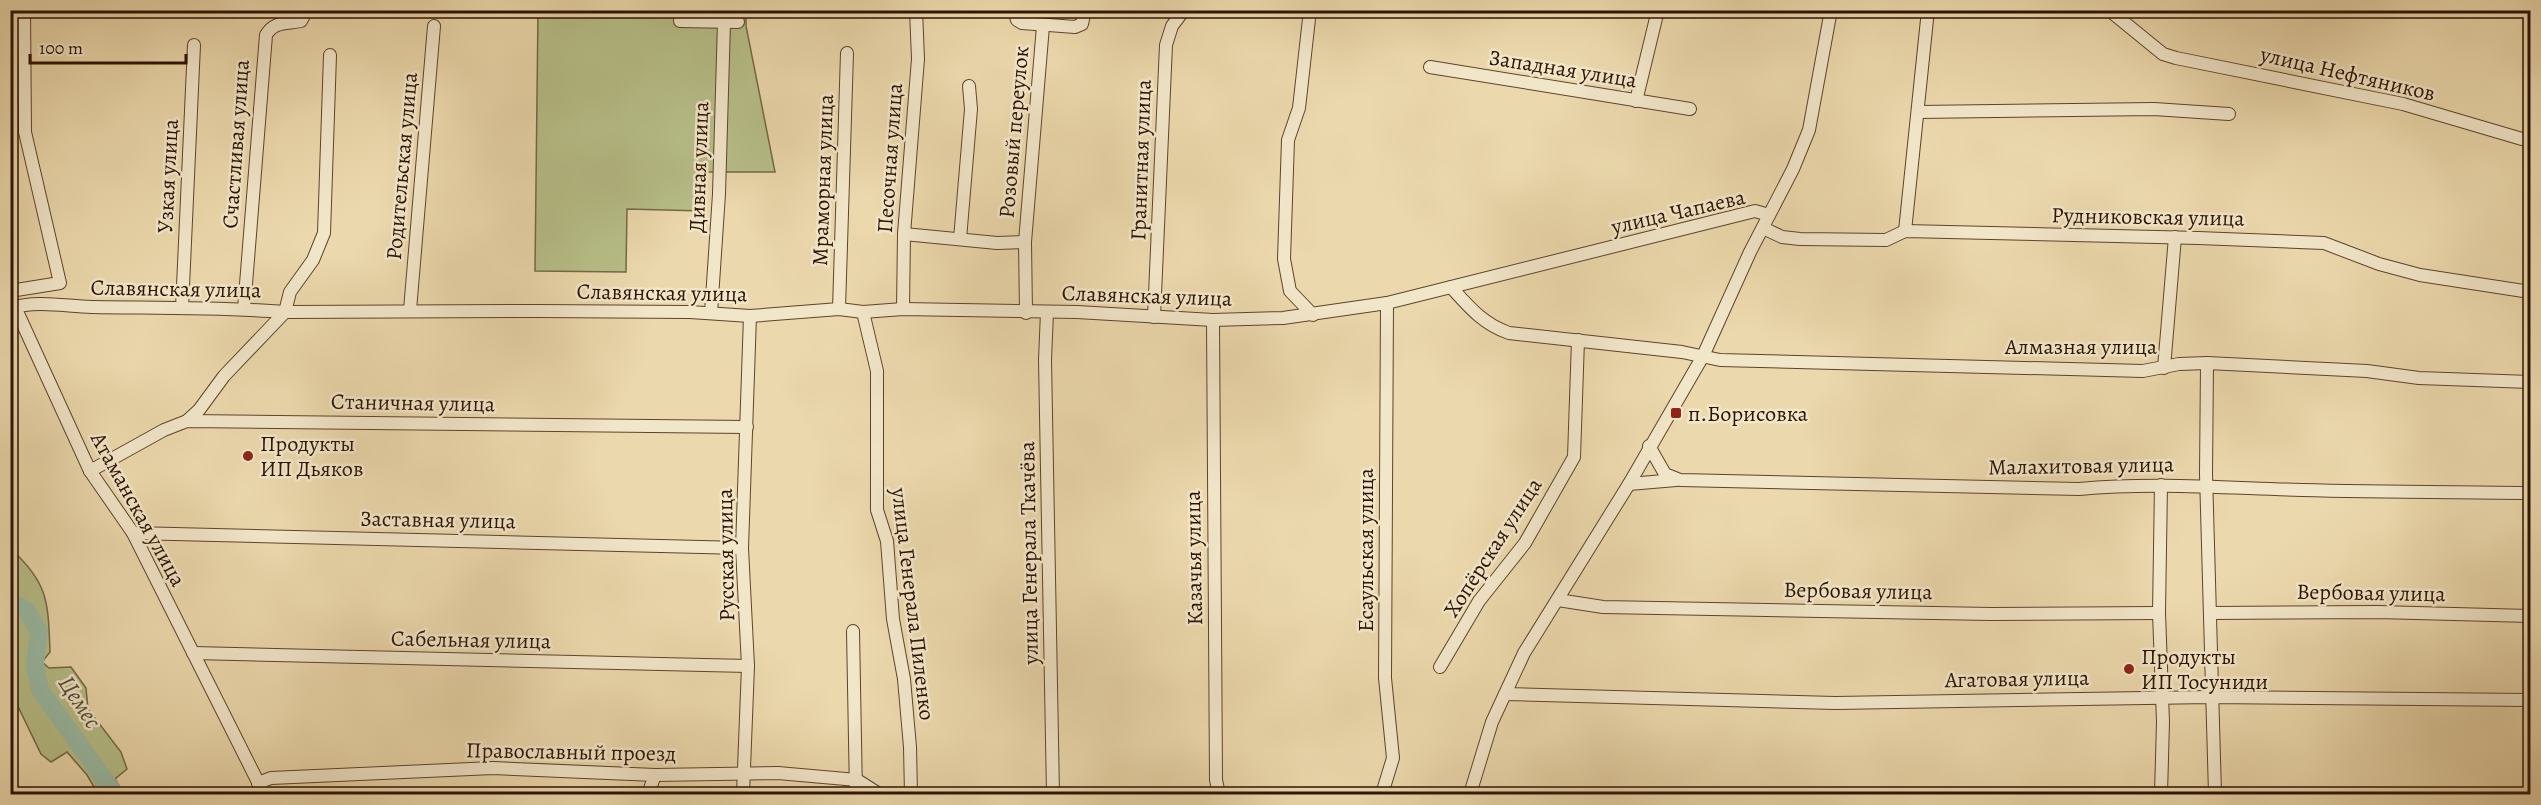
<svg xmlns="http://www.w3.org/2000/svg" width="2541" height="805" viewBox="0 0 2541 805" font-family="Alegreya,serif">
<rect width="100%" height="100%" fill="#ebd8ac"/>
<filter id="stains"><feTurbulence type="fractalNoise" baseFrequency=".00333" numOctaves="4"/><feColorMatrix values="0 0 0 0 .2 0 0 0 0 .09 0 0 0 0 .02 0 0 0 .5 -.17"/></filter>
<radialGradient id="worn" r=".72"><stop offset=".6" stop-color="#630" stop-opacity="0"/><stop offset="1" stop-color="#630" stop-opacity=".3"/></radialGradient>
<g fill="#b7bf89" stroke="#726946" stroke-width="1.5">
<polygon points="538,11 746,11 746,26 775,172 704,172 703,211 627,209 626,272 535,271"/>
<path d="M11 549C49 584 48 602 50 652L42 662 49 668 71 667 86 688 88 709 121 752 127 769 115 779 124 794H98L87 775 67 752 51 762 41 754 11 692Z"/>
</g>
<g fill="none" stroke-linecap="round" stroke-linejoin="round">
<polyline stroke="#99bba5" stroke-width="18" points="10,601 27,611 39,632 35,664 40,690 115,794"/>
<g stroke="#5c442c" stroke-width="14">
<g id="street">
<polyline points="680,10 680,21 738,22"/>
<polyline points="1014,10 1017,20 1022,23 1075,27 1082,24 1085,10"/>
<polyline points="1310,10 1299,108 1288,140 1284,259 1290,291 1313,315"/>
<polyline points="2109,10 2163,54 2176,58 2403,104 2522,139"/>
<polyline points="1430,67 1690,109"/>
<polyline points="1636,101 1658,10"/>
<polyline points="1918,112 2154,109 2229,114"/>
<polyline points="1763,228 1782,237 1800,239 1886,240 1905,231 2198,238 2324,243 2379,264 2420,275 2530,292"/>
<polyline points="1905,231 1928,10"/>
<polyline points="904,234 997,243 1025,242 1026,313"/>
<polyline points="960,239 971,109 969,86"/>
<polyline points="1025,242 1043,26"/>
<path d="M1451 287C1469 307 1483 324 1509 333L1682 352 1720 360 2143 371 2179 364 2207 363 2367 371 2419 378 2530 382"/>
<polyline points="10,291 60,283 25,132 24,10"/>
<polyline points="15,307 90,471 133,533 264,794"/>
<path d="M10 308C39 300 63 306 92 307 157 308 221 307 285 312L538 311 690 312 750 316 839 309 863 312 903 309 1077 312 1213 320 1283 318 1387 303 1755 211 1769 215"/>
<polyline points="182,308 194,45"/>
<path d="M244 309 266 35C274 21 286 24 301 21L307 10"/>
<polyline points="839,309 847,53"/>
<polyline points="903,309 904,234 918,59 916,10"/>
<polyline points="410,310 434,26"/>
<polyline points="863,312 877,371 877,510 887,541 893,619 904,679 910,747 911,794"/>
<polyline points="1047,312 1045,360 1053,794"/>
<polyline points="711,313 719,194 724,22"/>
<polyline points="1154,317 1166,45 1172,26 1184,10"/>
<polyline points="1213,320 1216,780 1219,794"/>
<polyline points="2207,363 2206,474 2215,794"/>
<polyline points="2164,368 2175,237"/>
<polyline points="187,421 199,410 224,376 285,312 290,292 313,260 324,233 330,55"/>
<path d="M1649 446 1665 474 1680 480 2079 489C2154 482 2227 488 2302 490 2378 492 2454 492 2530 493"/>
<polyline points="90,471 164,430 187,421 747,427"/>
<polyline points="1629,484 1676,480"/>
<polyline points="2161,485 2159,613 2163,722 2161,794"/>
<polyline points="133,533 742,548"/>
<polyline points="1558,600 1603,607 1991,614 2159,613"/>
<polyline points="2211,613 2378,612 2530,616"/>
<polyline points="853,631 856,794"/>
<polyline points="193,653 748,666"/>
<polyline points="1440,667 1479,601 1525,543 1574,457 1578,340"/>
<polyline points="1505,694 1835,703 2211,697 2530,700"/>
<polyline points="258,783 271,778 493,768 655,775 778,773 857,780 879,794"/>
<polyline points="648,794 655,775"/>
<polyline points="743,794 748,666 742,548 750,316"/>
<polyline points="1382,794 1393,758 1385,678 1387,303"/>
<polyline points="1470,794 1492,722 1524,653 1629,484 1703,356 1750,252 1793,169 1809,130 1831,10"/>
</g>
</g>
<use href="#street" stroke="#f2e6c9" stroke-width="12"/>
</g>
<g fill="#8f2418" stroke="#f2e6c9" stroke-width="2">
<rect x="1670" y="407" width="12" height="12" rx="3"/>
<circle cx="248" cy="456" r="6"/>
<circle cx="2129" cy="669" r="6"/>
</g>
<g text-anchor="middle" stroke-width="5" stroke-linejoin="round" paint-order="stroke">
<g font-size="22" fill="#2c1302" stroke="#f2e6c9">
<text transform="translate(1563 68) rotate(9)" y="8">Западная улица</text>
<text transform="translate(2348 73) rotate(13)" y="8">улица Нефтяников</text>
<text transform="translate(1013 132) rotate(-85)" y="8">Розовый переулок</text>
<text transform="translate(235 144) rotate(-86)" y="8">Счастливая улица</text>
<text transform="translate(889 158) rotate(-86)" y="8">Песочная улица</text>
<text transform="translate(1140 160) rotate(-88)" y="8">Гранитная улица</text>
<text transform="translate(401 166) rotate(-85)" y="8">Родительская улица</text>
<text transform="translate(698 167) rotate(-88)" y="8">Дивная улица</text>
<text transform="translate(167 176) rotate(-87)" y="8">Узкая улица</text>
<text transform="translate(822 180) rotate(-88)" y="8">Мраморная улица</text>
<text transform="translate(1678 211) rotate(-13)" y="8">улица Чапаева</text>
<text transform="translate(2148 216) rotate(1)" y="8">Рудниковская улица</text>
<text transform="translate(176 288) rotate(1)" y="8">Славянская улица</text>
<text transform="translate(662 292) rotate(1)" y="8">Славянская улица</text>
<text transform="translate(1147 295) rotate(2)" y="8">Славянская улица</text>
<text x="2081" y="354">Алмазная улица</text>
<text transform="translate(413 402) rotate(1)" y="8">Станичная улица</text>
<text transform="translate(2081 465) rotate(-1)" y="8">Малахитовая улица</text>
<text transform="translate(139 509) rotate(61)" y="8">Атаманская улица</text>
<text transform="translate(438 519) rotate(1)" y="8">Заставная улица</text>
<text transform="translate(1492 547) rotate(-57)" y="8">Хопёрская улица</text>
<text transform="translate(1365 550) rotate(-90)" y="8">Есаульская улица</text>
<text transform="translate(1028 553) rotate(-91)" y="8">улица Генерала Ткачёва</text>
<text transform="translate(725 555) rotate(-91)" y="8">Русская улица</text>
<text transform="translate(1193 558) rotate(-91)" y="8">Казачья улица</text>
<text transform="translate(1858 590) rotate(1)" y="8">Вербовая улица</text>
<text transform="translate(2371 592) rotate(1)" y="8">Вербовая улица</text>
<text transform="translate(914 604) rotate(83)" y="8">улица Генерала Пиленко</text>
<text transform="translate(471 639) rotate(1)" y="8">Сабельная улица</text>
<text transform="translate(2017 678) rotate(-1)" y="8">Агатовая улица</text>
<text transform="translate(571 751) rotate(1)" y="8">Православный проезд</text>
</g>
<g font-size="22" fill="#2c1302" stroke="#f2e6c9" text-anchor="start">
<text x="1688" y="421">п.Борисовка</text>
<text x="260" y="451">Продукты<tspan x="260" dy="25">ИП Дьяков</tspan></text>
<text x="2141" y="664">Продукты<tspan x="2141" dy="25">ИП Тосуниди</tspan></text>
</g>
<g font-size="24" font-style="italic" fill="#524e3b" stroke="#f2e6c9">
<text transform="translate(80 702) rotate(57)" y="8">Цемес</text>
</g>
</g>
<rect width="2541" height="805" fill="none" stroke="#ebd8ac" stroke-width="36"/>
<rect x="12" y="12" width="2517" height="781" fill="none" stroke="#2c1302" stroke-width="3"/>
<rect x="18" y="18" width="2505" height="769" fill="none" stroke="#2c1302" stroke-width="1.5"/>
<path d="M30 54v9h156v-9" fill="none" stroke="#2c1302" stroke-width="3"/>
<text x="39" y="54" font-size="18" fill="#2c1302" stroke="#f2e6c9" stroke-width="4.5" paint-order="stroke">100 m</text>
<rect width="100%" height="100%" filter="url(#stains)"/>
<rect width="100%" height="100%" fill="url(#worn)"/>
</svg>
